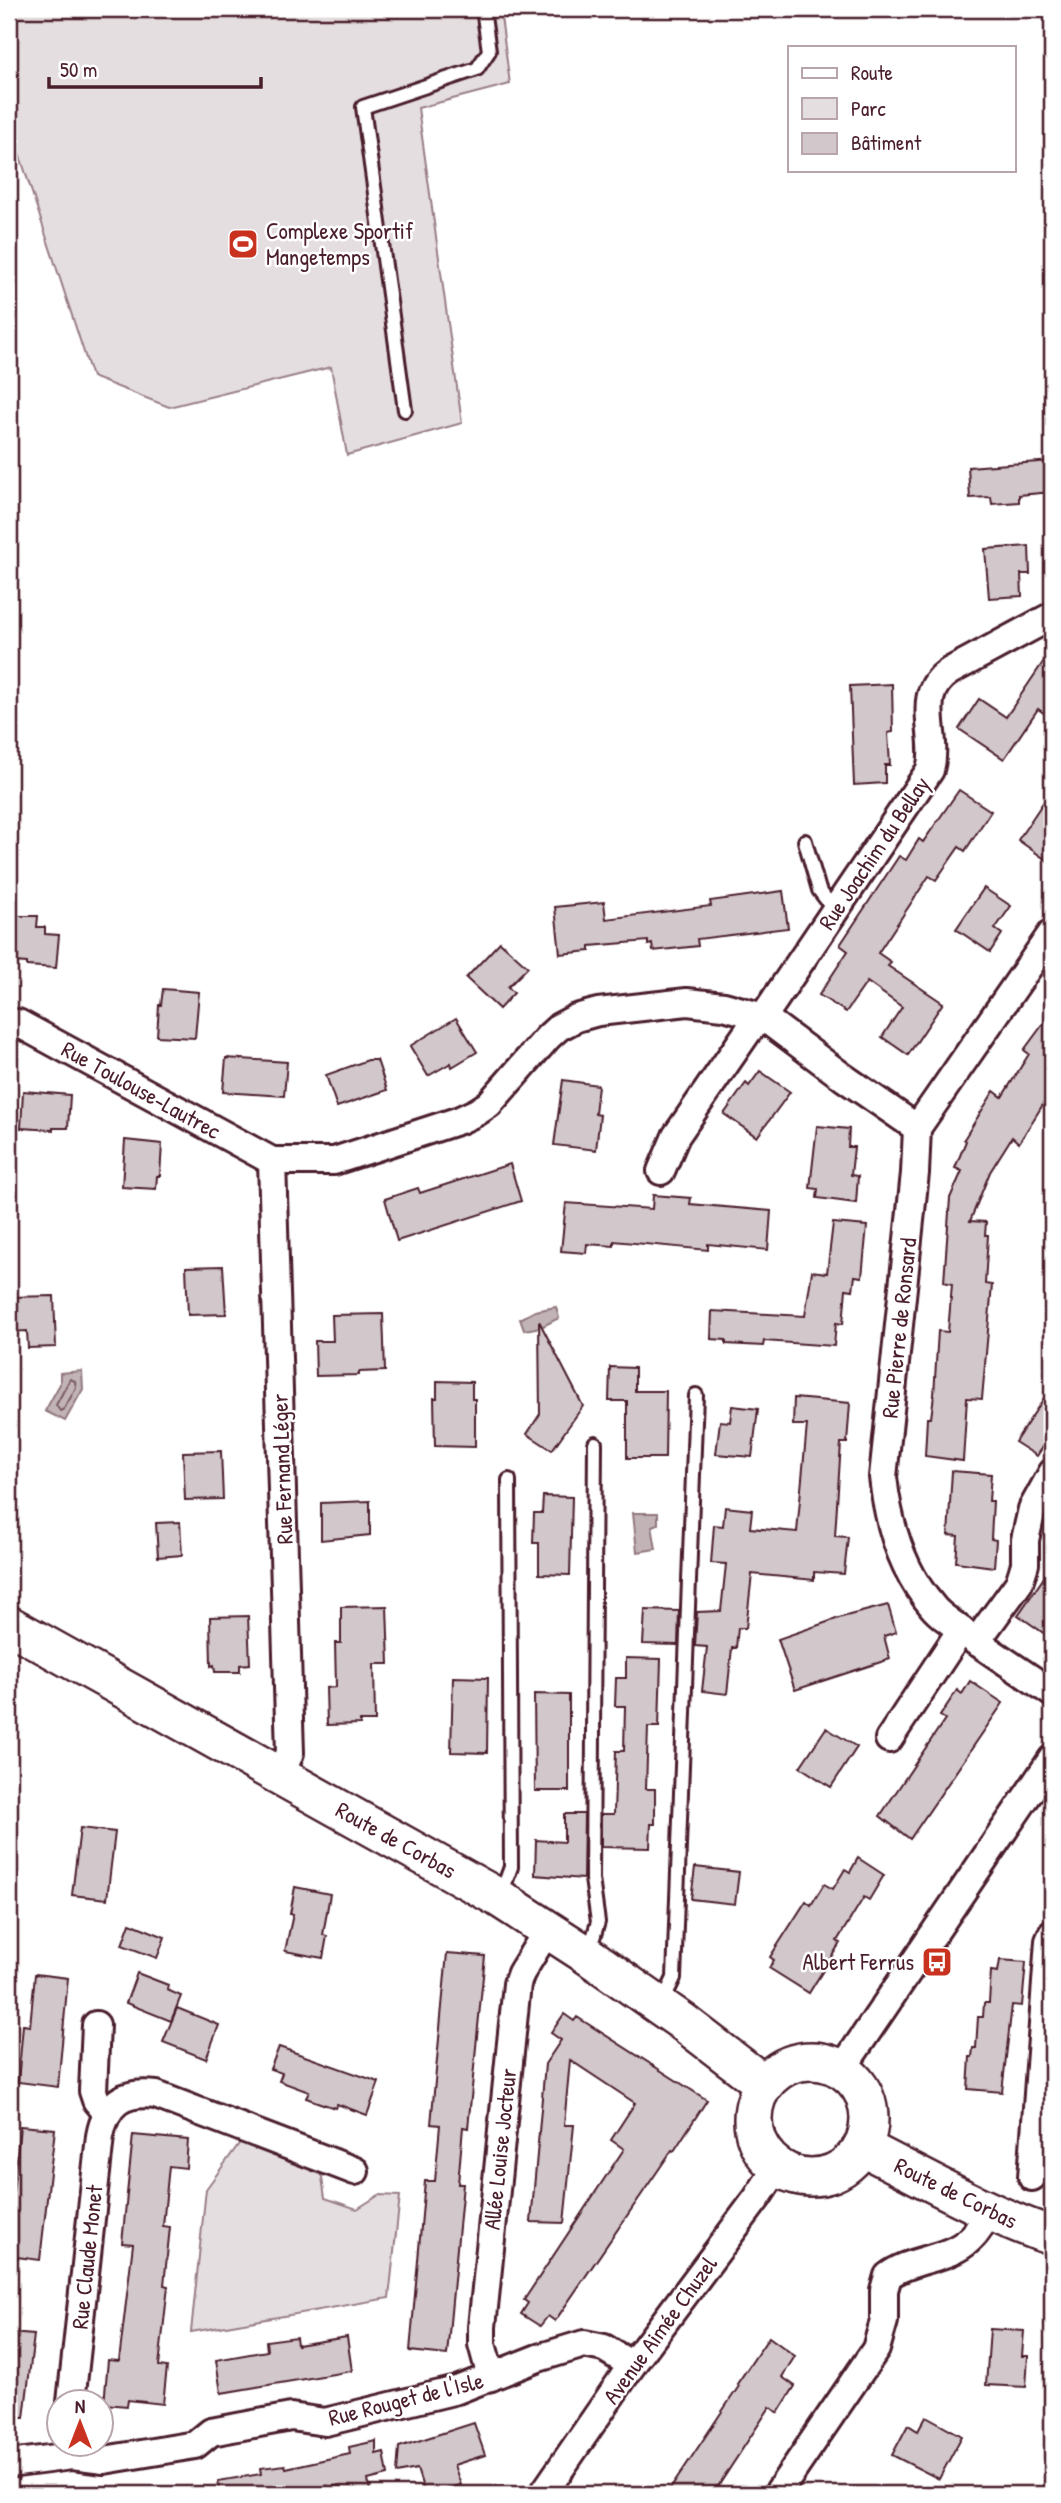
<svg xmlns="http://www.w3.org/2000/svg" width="1061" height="2503" viewBox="0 0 1061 2503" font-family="'Patrick Hand',sans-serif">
<rect width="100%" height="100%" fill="#fff"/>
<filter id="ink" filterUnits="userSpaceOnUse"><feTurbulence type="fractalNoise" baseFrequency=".0143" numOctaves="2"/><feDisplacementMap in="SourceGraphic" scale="14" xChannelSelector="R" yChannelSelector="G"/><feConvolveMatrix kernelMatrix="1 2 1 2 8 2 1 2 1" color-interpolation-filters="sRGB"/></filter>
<g filter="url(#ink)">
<g fill="#e5dee0" stroke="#987e86" stroke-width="2">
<polygon points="9,9 500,9 510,84 418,108 462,423 347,455 331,367 169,407 92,377 9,122"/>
<polygon points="244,2137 310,2162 322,2177 325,2198 357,2209 379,2195 400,2196 389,2298 191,2332 206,2189"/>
</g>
<g fill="#c1b3b6" stroke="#91787e" stroke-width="2">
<polygon points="556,1307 559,1318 541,1327 524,1330 520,1319 535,1311"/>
<polygon points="82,1371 83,1389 65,1421 45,1411 60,1384 60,1373"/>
<polygon points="633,1513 658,1513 658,1524 652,1526 656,1549 637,1552"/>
</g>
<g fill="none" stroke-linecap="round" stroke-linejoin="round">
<polygon stroke="#7a5a63" stroke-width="2" points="70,1379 75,1381 76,1388 64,1409 60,1411 56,1405"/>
</g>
<g fill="#d2c7cb" stroke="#4a1f2b" stroke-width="2">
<polygon points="1052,461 1052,492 1019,495 1019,502 992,504 991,497 970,498 968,467"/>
<polygon points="1029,546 1030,574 1021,574 1022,596 989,598 985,549"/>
<polygon points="1052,649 1052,719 1038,709 1004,759 959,729 979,699 1006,717"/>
<polygon points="892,684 893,732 888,733 890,765 885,765 885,783 854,785 850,686"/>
<polygon points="1052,789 1052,864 1018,840"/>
<polygon points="959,790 991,811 965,851 959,847 936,880 929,876 878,953 891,962 888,966 943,1003 908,1055 882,1037 902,1007 867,982 846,1012 819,995 848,951 840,945 899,856 906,860 919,839 923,842"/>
<polygon points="984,888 1011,906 995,929 1002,934 990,952 956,929"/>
<polygon points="783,891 788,928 697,939 698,946 653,951 652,944 648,945 648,941 590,946 590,951 560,954 555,907 604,902 606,919 711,906 710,901"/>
<polygon points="16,916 38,916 37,927 45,927 45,934 59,935 56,968 27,966 27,963 13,962"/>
<polygon points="500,942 528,967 508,987 514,993 499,1009 466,978"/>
<polygon points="163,989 199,992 195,1038 157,1036 159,1005 161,1005"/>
<polygon points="1052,1012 1052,1090 1019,1143 1012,1137 990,1172 970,1221 986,1222 985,1235 988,1235 985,1284 992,1285 982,1399 967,1398 963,1461 925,1456 927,1418 931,1418 934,1395 938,1331 948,1332 952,1284 944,1282 950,1198 962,1171 955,1168 966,1141 964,1139 994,1091 1002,1097 1029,1054 1024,1050"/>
<polygon points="456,1018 477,1052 452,1067 451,1063 428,1076 410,1046"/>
<polygon points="226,1058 287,1062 284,1096 223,1092"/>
<polygon points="368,1060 377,1060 387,1090 337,1107 326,1075"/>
<polygon points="760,1071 790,1092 757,1137 724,1114 746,1083 749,1086"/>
<polygon points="563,1080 598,1085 595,1114 600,1115 596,1150 554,1145"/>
<polygon points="23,1091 70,1095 68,1128 53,1128 53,1130 21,1128"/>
<polygon points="817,1126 849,1129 848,1147 854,1147 851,1175 858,1176 856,1203 817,1198 818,1189 810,1188"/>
<polygon points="125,1140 162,1144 160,1176 157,1176 156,1189 122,1187"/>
<polygon points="510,1164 521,1201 397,1241 385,1199 418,1188 420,1193"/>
<polygon points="653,1195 691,1198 690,1204 771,1211 768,1250 708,1244 708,1250 614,1241 614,1246 587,1244 586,1253 561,1251 566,1203 652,1209"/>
<polygon points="833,1223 867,1226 862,1277 855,1276 853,1290 846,1289 843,1324 836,1323 834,1346 764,1341 763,1346 726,1344 726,1340 711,1339 712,1311 805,1316 812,1271 827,1273"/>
<polygon points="223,1266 226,1314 188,1315 186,1267"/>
<polygon points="54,1296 56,1347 28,1348 27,1331 9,1332 9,1297"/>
<polygon points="383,1314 385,1371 359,1372 359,1375 316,1376 315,1341 333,1341 332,1315"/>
<polygon points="539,1321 583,1406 552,1450 527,1434 540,1414"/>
<polygon points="610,1367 635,1368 635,1391 666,1391 665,1458 627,1458 627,1401 609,1401"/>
<polygon points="437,1381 472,1382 472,1399 475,1399 475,1447 435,1446 434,1398 437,1398"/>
<polygon points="1052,1386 1052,1433 1037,1456 1015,1442"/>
<polygon points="794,1398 850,1403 847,1443 841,1443 835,1536 848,1537 844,1574 814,1572 814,1580 752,1574 746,1628 738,1628 736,1648 732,1648 727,1694 702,1691 707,1647 695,1646 697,1612 721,1611 726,1564 711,1563 714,1525 723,1526 725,1507 752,1510 750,1528 797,1532 807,1425 793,1425"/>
<polygon points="732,1406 758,1409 752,1457 716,1454 720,1421 730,1422"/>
<polygon points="221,1451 223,1499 185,1500 183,1452"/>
<polygon points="952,1471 991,1474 989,1501 993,1501 991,1539 996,1540 994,1567 956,1562 958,1536 948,1535"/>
<polygon points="543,1496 572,1497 570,1575 539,1574 539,1543 533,1543 534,1513 542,1513"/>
<polygon points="370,1501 370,1535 321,1540 321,1503"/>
<polygon points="180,1522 182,1555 158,1557 156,1523"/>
<polygon points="1052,1566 1052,1639 1018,1615"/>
<polygon points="888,1605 896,1632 884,1636 890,1659 795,1690 778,1639 842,1617"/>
<polygon points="387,1606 389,1664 374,1664 375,1721 360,1721 360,1724 327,1725 326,1688 336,1687 335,1643 341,1643 341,1607"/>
<polygon points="645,1610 679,1611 678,1645 643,1644"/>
<polygon points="248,1616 250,1664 240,1665 240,1672 215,1672 214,1665 211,1666 210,1617"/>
<polygon points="626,1658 661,1659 659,1727 648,1727 646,1789 655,1789 655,1824 651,1824 650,1848 601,1847 601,1814 614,1814 616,1751 624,1751 625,1706 615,1706 616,1678 626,1678"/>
<polygon points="453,1677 488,1678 487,1753 451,1752"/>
<polygon points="970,1681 1003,1703 910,1839 880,1816 945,1719 940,1716 957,1690 962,1694"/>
<polygon points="534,1694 569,1695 569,1791 535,1791"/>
<polygon points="826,1728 857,1747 831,1787 800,1767"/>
<polygon points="564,1814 584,1814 583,1879 535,1875 536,1840 564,1842"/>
<polygon points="80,1828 115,1832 107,1899 72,1895"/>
<polygon points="858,1858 884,1875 869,1900 864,1897 837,1941 840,1943 809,1993 769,1968 774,1960 770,1957 806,1901 811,1905 824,1884 833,1889 845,1869 850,1872"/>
<polygon points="695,1867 739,1872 735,1904 691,1899"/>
<polygon points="295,1887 330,1894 323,1935 327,1936 323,1958 285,1951 293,1914 290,1914"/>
<polygon points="130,1923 165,1937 157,1958 122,1945"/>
<polygon points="447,1953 485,1956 468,2128 463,2127 458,2184 463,2184 447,2355 410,2351 425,2181 435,2181 440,2125 431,2124"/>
<polygon points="1000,1960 1026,1962 1022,2006 1012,2005 1002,2092 968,2089 970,2057 972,2057 973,2048 976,2048 978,2017 983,2017 984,2003 989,2003 991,1971 998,1972"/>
<polygon points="137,1973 168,1985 167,1990 181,1996 171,2021 126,2003"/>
<polygon points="35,1974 68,1978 58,2087 18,2082 23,2025 30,2026"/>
<polygon points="177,2008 219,2025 206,2059 163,2042"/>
<polygon points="564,2014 574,2021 577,2017 707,2100 674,2151 672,2150 555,2321 548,2316 540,2326 521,2314 528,2303 524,2300 624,2149 611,2140 635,2103 570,2060 564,2125 574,2125 564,2223 531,2222 545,2064 561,2040 551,2033"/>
<polygon points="279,2047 379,2082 367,2115 337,2104 335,2108 320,2103 306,2098 309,2092 279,2081 282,2073 270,2069"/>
<polygon points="20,2126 55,2129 40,2260 9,2256 9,2233"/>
<polygon points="133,2135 188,2140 186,2168 169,2166 163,2226 170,2227 164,2285 168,2286 159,2366 167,2367 163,2404 128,2400 127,2406 104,2404 108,2360 119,2361 133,2244 122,2243"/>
<polygon points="990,2329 1024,2331 1022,2356 1028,2356 1026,2387 986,2385"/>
<polygon points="9,2333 34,2335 24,2418 9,2418"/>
<polygon points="296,2337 297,2345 347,2337 352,2371 221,2393 216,2360 267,2351 266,2341"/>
<polygon points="769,2337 795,2356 782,2377 795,2386 778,2413 770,2407 713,2494 667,2494 739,2386 737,2384"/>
<polygon points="926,2416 962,2436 939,2479 892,2455 908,2425 918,2431"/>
<polygon points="474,2423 485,2455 454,2465 461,2485 425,2494 417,2469 397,2473 399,2447"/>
<polygon points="376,2441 376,2454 384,2452 388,2475 368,2480 370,2490 341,2494 339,2485 328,2488 328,2486 276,2494 219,2494 218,2481 261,2474 260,2468 285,2465 286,2468 350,2454 349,2447"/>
</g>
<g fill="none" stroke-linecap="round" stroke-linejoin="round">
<g stroke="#4a1f2b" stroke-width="18">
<g id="lane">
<polyline points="405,410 363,107 477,69 489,51 483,9"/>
<polyline points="805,841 819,890 835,911"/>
<polyline points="501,1894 511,1867 509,1480"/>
<polyline points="589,1951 598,1922 592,1879 595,1443"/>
<polyline points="662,2003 674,1978 696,1395"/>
</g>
</g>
<g stroke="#4a1f2b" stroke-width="32">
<g id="street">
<path d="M1052 933 917 1128 915 1173 883 1477C888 1523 902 1571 933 1607 939 1615 950 1621 958 1628 988 1651 1021 1671 1052 1693"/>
<polyline points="9,1024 18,1023 272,1161 334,1161 460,1120 477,1112 489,1104 548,1037 559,1027 576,1018 598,1012 687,1002 724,1006 763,1017 843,1077 917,1128"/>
<polyline points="272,1161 290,1753 280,1775"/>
<path d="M661 1171 676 1136 749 1030 763 1017 930 770C940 734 912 695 950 671L1052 616"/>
<polyline points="976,1642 1019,1583 1025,1564 1025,1540 1032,1509 1052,1473"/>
<polyline points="889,1739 961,1630"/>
<polyline points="96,2025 93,2091 96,2100 107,2113"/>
<polyline points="842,2069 1052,1759"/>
<polyline points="1032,2177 1049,1941 1052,1934"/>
<polyline points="491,2377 482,2344 482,2327 517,1984 521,1973 548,1929"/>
<path d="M71 2402 100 2136C106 2103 123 2091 156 2095L355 2171"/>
<polyline points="9,2464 72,2456 104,2460 195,2445 211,2432 291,2417 325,2422 457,2390 538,2358 584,2344 604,2348 632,2365"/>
<polyline points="543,2494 632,2365 757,2198 778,2166"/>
<path d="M777 2494 876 2349 884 2321V2290L888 2276C912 2258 949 2260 970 2239 979 2231 984 2220 989 2210"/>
</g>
</g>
<g stroke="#4a1f2b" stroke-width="42">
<g id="secondary">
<polyline points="9,1625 499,1898 587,1955 683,2022 764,2084"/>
<circle cx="811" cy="2119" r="58"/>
<path d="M862 2147C924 2178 986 2214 1052 2236"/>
</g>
</g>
<use href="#lane" stroke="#fff" stroke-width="12"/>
<use href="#street" stroke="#fff" stroke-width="26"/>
<use href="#secondary" stroke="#fff" stroke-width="37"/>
</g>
</g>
<defs>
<g id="stadium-square" transform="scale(1.575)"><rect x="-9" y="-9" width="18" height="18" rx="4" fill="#c8321e" stroke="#fff"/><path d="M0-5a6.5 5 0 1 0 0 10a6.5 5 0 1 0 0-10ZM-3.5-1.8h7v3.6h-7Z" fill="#fff"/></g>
<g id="bus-square" transform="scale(1.575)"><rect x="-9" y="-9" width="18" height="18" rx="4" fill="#c8321e" stroke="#fff"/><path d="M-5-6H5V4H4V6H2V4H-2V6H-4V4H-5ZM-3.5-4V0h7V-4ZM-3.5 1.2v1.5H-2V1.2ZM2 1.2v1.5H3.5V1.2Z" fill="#fff"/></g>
</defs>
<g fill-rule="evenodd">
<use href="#stadium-square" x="243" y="244"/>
<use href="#bus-square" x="937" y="1962"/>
</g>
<g text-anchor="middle" stroke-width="5" stroke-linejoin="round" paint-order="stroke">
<g font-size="23" fill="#4a1f2b" stroke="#fff" text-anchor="start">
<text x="266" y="239">Complexe Sportif<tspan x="266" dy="26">Mangetemps</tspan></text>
<text x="914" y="1970" text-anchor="end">Albert Ferrus</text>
</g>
<g font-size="23" fill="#4a1f2b" stroke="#fff">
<text transform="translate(874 853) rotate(-56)" y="8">Rue Joachim du Bellay</text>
<text transform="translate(141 1090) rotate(29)" y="8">Rue Toulouse-Lautrec</text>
<text transform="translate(899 1328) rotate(-84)" y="8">Rue Pierre de Ronsard</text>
<text transform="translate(282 1469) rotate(-92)" y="8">Rue Fernand Léger</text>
<text transform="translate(396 1840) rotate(29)" y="8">Route de Corbas</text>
<text transform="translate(500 2149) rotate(-84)" y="8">Allée Louise Jocteur</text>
<text transform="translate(956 2193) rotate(26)" y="8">Route de Corbas</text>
<text transform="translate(87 2257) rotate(-84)" y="8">Rue Claude Monet</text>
<text transform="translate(660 2330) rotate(-54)" y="8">Avenue Aimée Chuzel</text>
<text transform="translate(406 2399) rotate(-14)" y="8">Rue Rouget de l'Isle</text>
</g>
</g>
<rect width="1061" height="2503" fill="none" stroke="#fff" stroke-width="35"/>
<rect x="18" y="18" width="1026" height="2468" fill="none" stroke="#4a1f2b" stroke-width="2.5" filter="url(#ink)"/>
<rect x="788" y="46" width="228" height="126" fill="#ffffff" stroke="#b7a5aa" stroke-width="2"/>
<rect x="802" y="68" width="35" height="10" fill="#ffffff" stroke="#b7a5aa" stroke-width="2"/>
<text x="851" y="80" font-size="21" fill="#4a1f2b">Route</text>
<rect x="802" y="98" width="35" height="21" fill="#e5dee0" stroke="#b7a5aa" stroke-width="2"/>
<text x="851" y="116" font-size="21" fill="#4a1f2b">Parc</text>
<rect x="802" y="133" width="35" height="21" fill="#d2c7cb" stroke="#b7a5aa" stroke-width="2"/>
<text x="851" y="150" font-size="21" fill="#4a1f2b">Bâtiment</text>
<g transform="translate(80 2423)"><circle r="33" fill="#ffffff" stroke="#b7a5aa" stroke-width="2"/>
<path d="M0-5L12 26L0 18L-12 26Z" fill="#c8321e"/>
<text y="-10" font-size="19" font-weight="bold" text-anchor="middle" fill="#4a1f2b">N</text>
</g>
<path d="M49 77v10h212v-10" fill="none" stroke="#4a1f2b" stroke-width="3.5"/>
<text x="60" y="77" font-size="21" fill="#4a1f2b" stroke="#ffffff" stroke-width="5" paint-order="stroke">50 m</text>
</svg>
